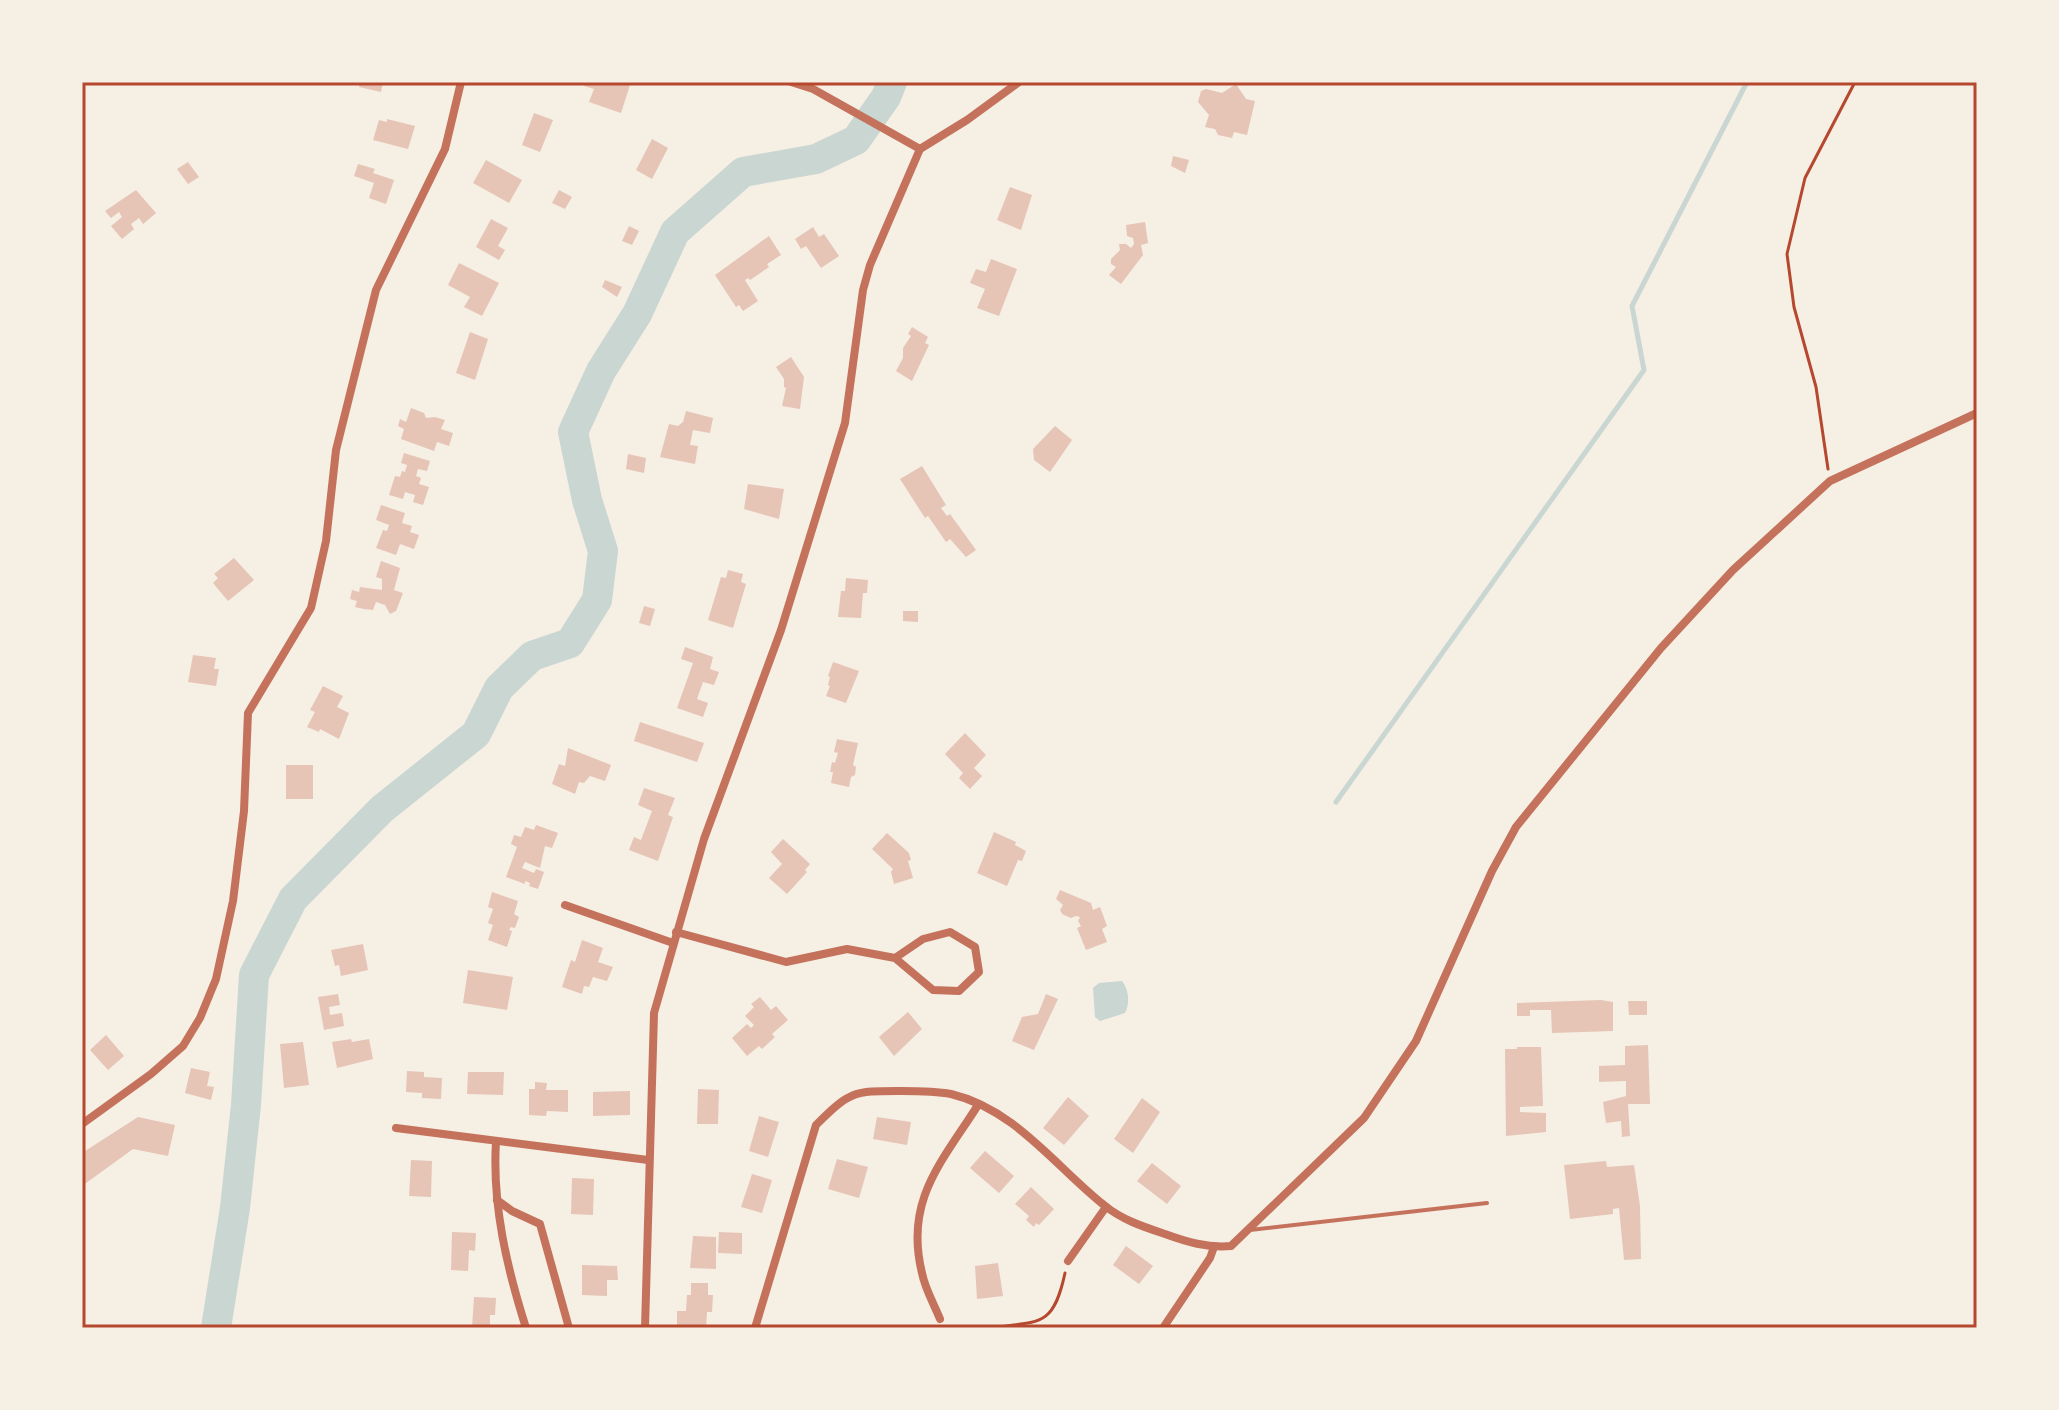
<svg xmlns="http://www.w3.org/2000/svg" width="2059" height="1410" viewBox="0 0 2059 1410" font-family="'Golos Text',sans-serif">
<rect width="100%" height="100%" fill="#f6efe4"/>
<path fill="#c9d6d2" d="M1122 981C1129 990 1130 1003 1125 1013L1100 1021 1095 1017 1093 988 1099 983Z"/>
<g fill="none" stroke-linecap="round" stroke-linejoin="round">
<polyline stroke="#c9d6d2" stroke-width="5" points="1336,802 1644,370 1632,306 1747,82"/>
<polyline stroke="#c9d6d2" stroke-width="30" points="216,1328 235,1208 246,1105 254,975 293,899 382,809 476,734 499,688 532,656 570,643 597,600 603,551 587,500 573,432 601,371 637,314 675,232 743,172 816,159 856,140 886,97 892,82"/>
</g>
<g fill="#e6c5b7">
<polygon points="360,82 383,82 381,92 359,87"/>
<polygon points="585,82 631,82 621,113 589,102 594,89 584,86"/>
<polygon points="1236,84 1246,99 1255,101 1247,135 1234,132 1232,138 1218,135 1215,129 1205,127 1209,115 1198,102 1201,91 1206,89 1222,93"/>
<polygon points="534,113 553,120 540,152 522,145"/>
<polygon points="387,119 415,126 408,149 373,140 379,120 387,122"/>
<polygon points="652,139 668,148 652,179 636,170"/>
<polygon points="1173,156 1189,160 1185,173 1171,166"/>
<polygon points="486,160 522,180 509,203 473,183"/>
<polygon points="188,162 199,177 188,184 177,169"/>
<polygon points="358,164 375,169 373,173 394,180 386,204 369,198 374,183 354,176"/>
<polygon points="1010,187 1032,195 1021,230 997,220"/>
<polygon points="136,190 156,213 143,224 139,218 131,224 134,229 122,239 111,226 122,217 119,212 111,218 105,211"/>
<polygon points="559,190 572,197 565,209 552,203"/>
<polygon points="491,219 508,228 498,246 505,250 499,260 476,247"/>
<polygon points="1145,222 1148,243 1141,245 1143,255 1121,284 1109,275 1116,267 1111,264 1111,259 1120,250 1119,244 1126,244 1131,248 1134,244 1133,238 1127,236 1126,225"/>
<polygon points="629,226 639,231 632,245 622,241"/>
<polygon points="813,227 819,237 824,234 839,256 821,268 806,246 801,249 795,239"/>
<polygon points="769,236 781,255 767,264 769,267 750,280 748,278 745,280 758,301 743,311 739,305 736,307 715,275"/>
<polygon points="991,259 1017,269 999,316 977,308 985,289 970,283 976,269 986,272"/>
<polygon points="459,263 499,283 482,316 464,307 470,297 448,285"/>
<polygon points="605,280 622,287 617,297 602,287"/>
<polygon points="912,327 928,337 925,343 929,345 912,381 896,371 903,358 903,348 911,336 908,334"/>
<polygon points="470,332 488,339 475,380 456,373"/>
<polygon points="791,357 804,377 800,409 782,406 786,388 784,387 784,379 776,367"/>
<polygon points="411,408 424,413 426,418 435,417 445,420 441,429 453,433 449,446 437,442 434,451 401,439 404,429 398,426 400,419 406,422"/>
<polygon points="686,411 713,418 710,433 693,430 690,445 698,446 695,464 660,457 669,424 678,426 683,422"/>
<polygon points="1055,426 1072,440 1050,472 1034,460 1033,449"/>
<polygon points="404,453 430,461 427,471 418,469 416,476 421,478 419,484 429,487 423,505 413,502 415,495 405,492 403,499 389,495 395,476 400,477 402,471 405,472 407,465 401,463"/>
<polygon points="628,454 646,458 644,473 626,469"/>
<polygon points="922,466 946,505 941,508 947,516 950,514 976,550 966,557 950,539 946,542 928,516 925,518 900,479"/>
<polygon points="748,484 784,489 779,519 744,509"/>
<polygon points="381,505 405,513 402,523 412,526 410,532 419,535 414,549 400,544 396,555 376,548 383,530 387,531 389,525 376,520"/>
<polygon points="234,558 254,580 228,601 213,583 218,578 214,574"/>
<polygon points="381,561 400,568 394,590 403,593 396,611 390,614 385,605 376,602 373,610 364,609 355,607 357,601 350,599 352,590 359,592 360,587 382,590 382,579 376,577"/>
<polygon points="728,570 743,574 741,582 746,584 733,628 708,620 721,577 726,578"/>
<polygon points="846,578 868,580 867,593 863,593 861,618 838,617 841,591 845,591"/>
<polygon points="644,606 655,609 650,626 639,623"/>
<polygon points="903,611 918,611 918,622 903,621"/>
<polygon points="685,647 713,657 710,669 719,672 714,685 703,682 697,699 708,703 703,717 677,708 693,663 681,659"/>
<polygon points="193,655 216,658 214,669 219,669 216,686 188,682"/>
<polygon points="833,662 859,671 846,703 826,696 830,686 828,685 830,677 828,676"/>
<polygon points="323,686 343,696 337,707 349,713 339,739 320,729 319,732 307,727 315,712 310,710"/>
<polygon points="640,722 704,743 697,762 634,741"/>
<polygon points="965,733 986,755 974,768 982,776 970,789 959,778 963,773 945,754"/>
<polygon points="837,739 858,743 853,765 856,767 855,775 851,777 849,787 831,783 833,772 830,772 832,762 835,763 838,753 834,752"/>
<polygon points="568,748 611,765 605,781 590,776 584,783 579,782 575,794 552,784 559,764 565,766"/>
<rect x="286" y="765" width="27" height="34"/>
<polygon points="644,788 675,798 668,815 673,817 658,861 629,850 634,837 641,840 652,811 638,805"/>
<polygon points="536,825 558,833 552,848 545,846 540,868 525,862 522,868 534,873 536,869 544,872 538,889 529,886 530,883 525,881 525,884 506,877 517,847 511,844 514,835 521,837 525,827 534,830"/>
<polygon points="994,832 1016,842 1015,845 1026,851 1022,861 1018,860 1007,886 977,873"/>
<polygon points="887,833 909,853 911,860 908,861 913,878 894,884 891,872 893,869 872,849"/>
<polygon points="783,839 810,864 805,870 807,872 787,894 769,878 782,864 771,852"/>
<polygon points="1060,890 1091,903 1093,910 1100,907 1107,926 1102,929 1107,942 1086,950 1077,928 1081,926 1078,921 1080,917 1076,916 1071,918 1062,914 1060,910 1063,905 1056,899"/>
<polygon points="492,892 518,901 514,914 519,917 515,928 511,927 509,930 512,931 507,947 488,940 493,925 488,923 493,909 488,907"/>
<polygon points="582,940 603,948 598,962 613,967 607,981 593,977 589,987 584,986 582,994 562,987 571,960 575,962"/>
<polygon points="363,944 368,970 341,976 339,965 335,966 331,950"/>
<polygon points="468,970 513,977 507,1010 463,1003"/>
<polygon points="338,994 340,1005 329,1007 330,1015 342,1013 344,1026 324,1030 318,997"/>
<polygon points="1046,994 1058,999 1034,1050 1012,1041 1022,1017 1038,1014"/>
<polygon points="760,997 771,1010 776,1006 788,1020 772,1034 775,1037 762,1049 759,1046 747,1056 732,1038 747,1024 751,1028 754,1025 745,1016 754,1007 751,1004"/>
<polygon points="1601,1000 1613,1002 1613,1031 1552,1033 1551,1010 1530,1010 1530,1016 1517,1016 1517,1003"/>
<polygon points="1628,1001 1647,1001 1647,1015 1629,1015"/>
<polygon points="908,1012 922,1029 894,1056 879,1037"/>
<polygon points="106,1035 124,1056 108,1070 90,1050"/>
<polygon points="351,1039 352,1042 369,1039 373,1059 337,1068 332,1042"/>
<polygon points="303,1042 309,1085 284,1088 280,1044"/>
<polygon points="1648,1045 1650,1104 1628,1104 1630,1136 1622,1137 1621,1121 1606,1123 1603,1102 1626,1096 1626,1081 1599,1082 1599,1066 1625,1065 1625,1046"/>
<polygon points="1517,1047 1541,1047 1543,1106 1520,1107 1520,1112 1546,1113 1546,1132 1506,1136 1505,1049 1517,1049"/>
<polygon points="191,1068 210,1072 207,1086 214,1087 211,1100 185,1093"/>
<polygon points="407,1071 424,1072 424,1077 442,1078 441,1099 422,1098 422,1093 406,1092"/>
<polygon points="468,1072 504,1072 503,1095 467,1094"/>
<polygon points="535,1082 547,1083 546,1090 568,1090 568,1112 547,1111 546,1116 529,1115 529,1089 535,1089"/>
<polygon points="698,1089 719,1090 718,1124 697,1124"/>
<polygon points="630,1091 630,1115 593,1116 593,1092"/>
<polygon points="1068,1097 1089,1116 1064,1145 1043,1128"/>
<polygon points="1142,1098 1160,1112 1133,1153 1114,1139"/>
<polygon points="759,1116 779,1122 768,1157 749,1151"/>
<polygon points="138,1117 175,1125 168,1156 133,1149 82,1186 82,1153"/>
<polygon points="877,1117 911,1122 907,1145 873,1139"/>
<polygon points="985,1151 1014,1176 999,1193 970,1168"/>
<polygon points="837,1159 868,1167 859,1198 828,1189"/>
<polygon points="411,1160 432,1161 431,1197 409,1196"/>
<polygon points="1606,1161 1607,1167 1634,1165 1640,1206 1641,1259 1624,1260 1619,1208 1613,1209 1613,1214 1570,1219 1564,1165"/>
<polygon points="1152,1163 1181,1186 1167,1204 1137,1181"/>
<polygon points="752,1174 772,1180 762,1213 741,1207"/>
<polygon points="572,1178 594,1179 593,1215 571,1214"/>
<polygon points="1031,1187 1054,1209 1039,1225 1036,1223 1034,1227 1026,1220 1029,1216 1015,1204"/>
<polygon points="452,1232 476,1233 475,1251 469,1250 468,1271 451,1270"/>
<polygon points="719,1232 742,1233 742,1254 718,1253"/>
<polygon points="693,1236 716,1237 716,1269 690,1268"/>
<polygon points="1126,1246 1153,1266 1139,1284 1113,1265"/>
<polygon points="998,1263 1003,1296 977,1299 975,1266"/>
<polygon points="582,1265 617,1266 618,1280 607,1280 607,1296 582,1295"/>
<polygon points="691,1283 708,1283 708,1295 713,1295 712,1312 707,1312 706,1328 677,1328 677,1311 686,1311 687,1295 691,1295"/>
<polygon points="474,1297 496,1298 495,1315 490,1315 490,1328 472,1328"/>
</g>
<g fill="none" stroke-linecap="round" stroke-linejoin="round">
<g stroke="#b5482f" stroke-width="3">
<polyline points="1828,469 1816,387 1794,307 1787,254 1805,178 1855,82"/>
<path d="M988 1328C1039 1321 1053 1329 1065 1273"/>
</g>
<polyline stroke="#c5725c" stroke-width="4" points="1250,1230 1487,1203"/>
<g stroke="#c5725c" stroke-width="8">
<polyline points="791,82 813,89 920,149"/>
<polyline points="565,905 673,943"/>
<polyline points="676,932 786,962 847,949 895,958 933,990 959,991 979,972 975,947 950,932 923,939 895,958"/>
<polyline points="82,1124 151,1074 183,1046 200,1018 216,979 233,901 244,811 248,713 311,608 326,541 336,450 376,290 445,149 461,82"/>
<polyline points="396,1128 648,1160"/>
<path d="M496 1142C492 1205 507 1268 526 1328"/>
<polyline points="497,1200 512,1211 540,1224 569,1328"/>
<polyline points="1068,1261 1106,1207"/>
<path d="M940 1319C934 1304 925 1289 922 1273 904 1200 942 1162 978 1105"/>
<polyline points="645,1328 654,1013 704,839 781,630 845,423 863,290 870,265 920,149 967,120 1019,82"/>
<path d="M755 1328 816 1125C851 1090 854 1091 902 1091 919 1091 935 1091 951 1094 1015 1109 1056 1167 1104 1205 1122 1220 1144 1227 1165 1234 1187 1242 1207 1248 1231 1246L1364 1118 1416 1041 1492 871 1516 827 1661 648 1733 570 1830 481 1977 413"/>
<polyline points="1163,1328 1210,1258 1214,1247"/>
</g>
</g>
<rect width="2059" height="1410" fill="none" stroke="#f6efe4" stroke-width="168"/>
<rect x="84" y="84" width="1891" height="1242" fill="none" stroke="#b5482f" stroke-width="3"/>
</svg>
